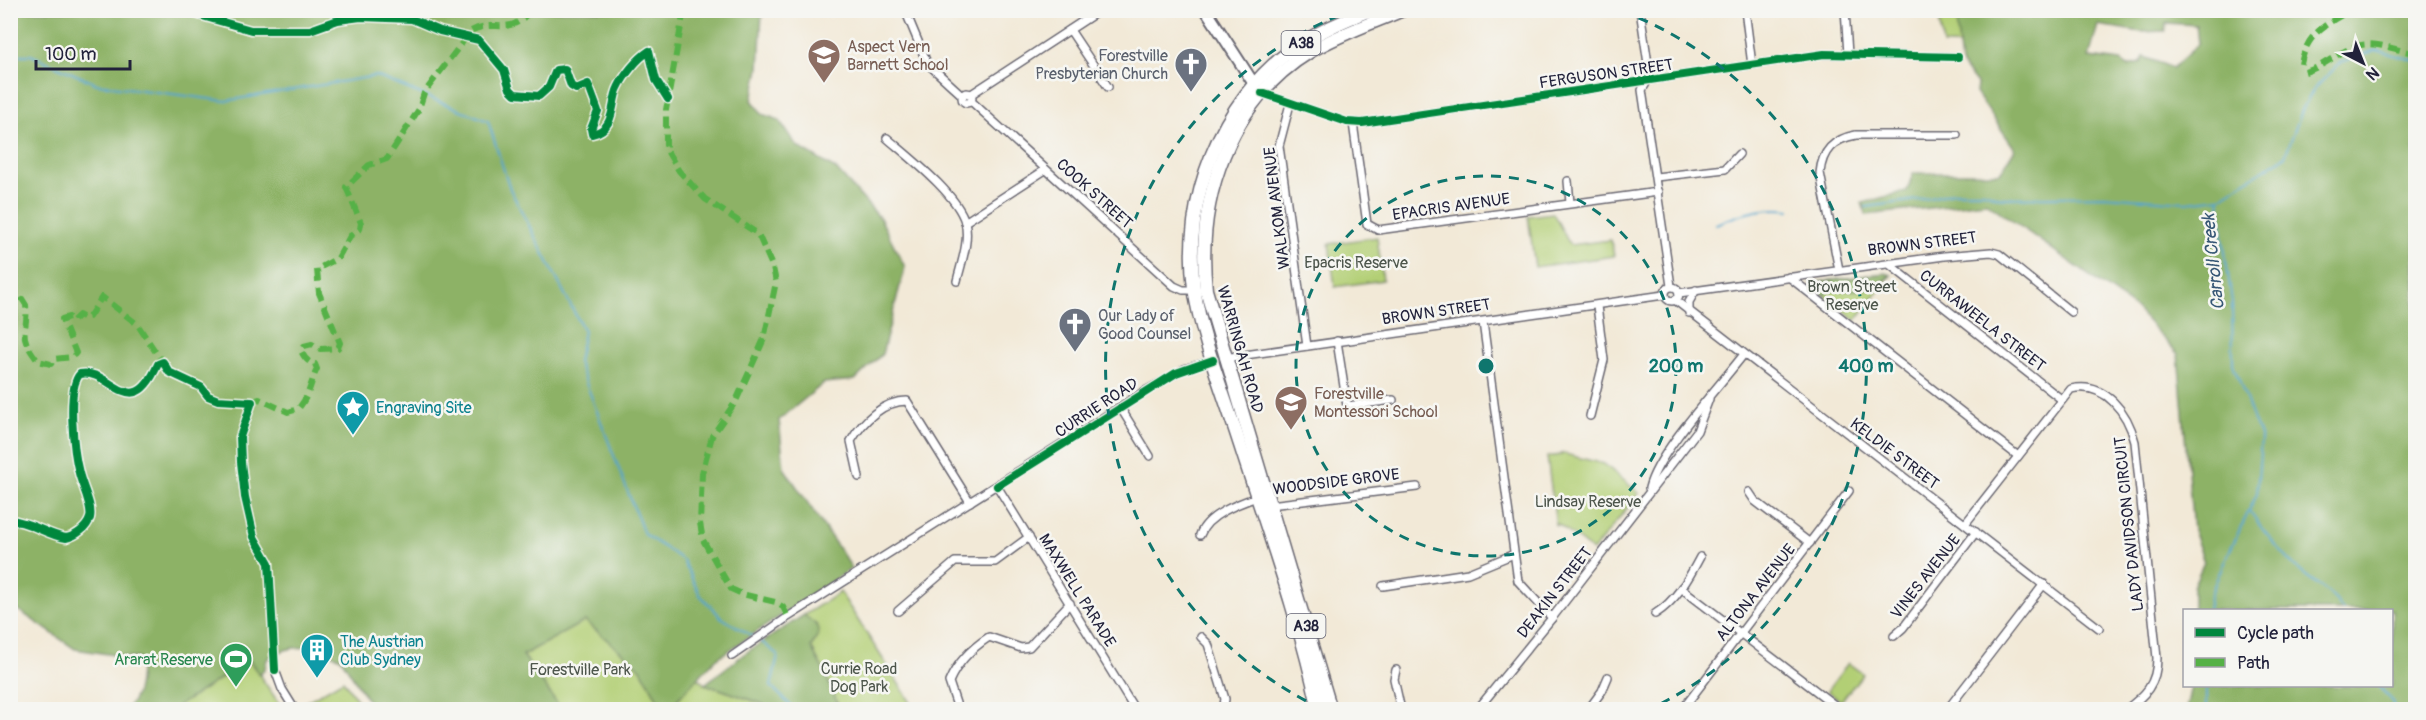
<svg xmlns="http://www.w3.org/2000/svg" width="2426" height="720" viewBox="0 0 2426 720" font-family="Pangolin,sans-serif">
<rect width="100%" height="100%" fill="#f6f6f2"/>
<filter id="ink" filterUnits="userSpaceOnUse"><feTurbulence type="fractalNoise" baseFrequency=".0167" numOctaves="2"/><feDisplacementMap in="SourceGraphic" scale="12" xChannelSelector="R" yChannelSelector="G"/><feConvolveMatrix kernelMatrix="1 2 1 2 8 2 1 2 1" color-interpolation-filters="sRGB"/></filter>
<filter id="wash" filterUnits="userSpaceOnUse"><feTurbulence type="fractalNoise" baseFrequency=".008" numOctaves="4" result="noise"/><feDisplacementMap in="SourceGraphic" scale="24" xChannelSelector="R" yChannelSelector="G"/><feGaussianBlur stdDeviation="1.35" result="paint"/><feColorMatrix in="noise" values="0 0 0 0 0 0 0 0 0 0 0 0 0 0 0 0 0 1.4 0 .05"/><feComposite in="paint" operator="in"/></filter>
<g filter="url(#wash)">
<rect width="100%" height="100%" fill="#f2e9d7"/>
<g fill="#b2cf75" stroke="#6a7858" stroke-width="1.5">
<polygon points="1938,11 1972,11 1976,46 1943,45"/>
<polygon points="1553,213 1570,245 1611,240 1614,256 1535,267 1528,216"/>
<polygon points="1377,237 1383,280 1335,287 1329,244"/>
<polygon points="1885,273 1891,275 1856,320 1811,286 1812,283"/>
<polygon points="1561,453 1604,464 1639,493 1593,551 1558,524 1556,526 1547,457 1561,455"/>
<polygon points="840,592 915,709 838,708 823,669 811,647 818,635 804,615"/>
<polygon points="585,620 641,669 663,709 561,709 523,655"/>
<polygon points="249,660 283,709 179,710 177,706"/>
<polygon points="1848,663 1863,674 1841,701 1827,691"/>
<polygon points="697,678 705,684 763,704 769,709 668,710"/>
<polygon points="343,680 358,701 345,709 308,709 304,703"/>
</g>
<g fill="#8db266" stroke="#586a50" stroke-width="1.5" fill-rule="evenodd">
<path d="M10 11H762L759 69 752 100 762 114 779 120 797 146 837 170 880 218 905 267 882 354 855 380 824 383 779 420 784 468 852 568 716 659 668 709H663L641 669 585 621 523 655 561 709H373L341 658C311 647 294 641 267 659L265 668 260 675 249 660 178 706 179 709H125C140 700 140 675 140 659L75 649 11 605Z"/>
<path d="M1955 11H2415V709H2186L2191 686H2392V610H2193V587L2204 562 2193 530 2178 354 2136 309 1986 202 1866 215 1862 203 1907 191 1913 173H2000L2015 149 1976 93 1977 84 1961 64ZM2166 23 2196 25 2198 44 2173 68 2144 57 2141 63 2128 66 2121 61 2089 57 2098 25 2141 32 2165 31Z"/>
<path d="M1885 273 1891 275C1860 299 1859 286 1827 292L1824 296 1811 286 1812 283Z"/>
<polygon points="804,615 818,626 818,635 811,647 823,669 840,709 769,709 763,704 705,684 744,654"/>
</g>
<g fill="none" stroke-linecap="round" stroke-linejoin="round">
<g stroke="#52a5cd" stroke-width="2">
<polyline points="10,55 31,55 97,84 225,101 376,76 488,121 510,189 584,331 578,362 644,534 683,560 700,595 722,618 754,637"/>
<polyline points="1866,207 1931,198 1953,192 1984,192 2002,198 2104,196 2186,202 2220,198"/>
<path d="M1716 224C1739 214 1765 206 1790 210"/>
<polyline points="10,443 16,449"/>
<path d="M2249 511C2264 532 2279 551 2298 569 2315 585 2328 587 2343 610"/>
<polyline points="2208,610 2210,596 2221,569 2257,494 2261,439 2233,364 2232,302 2221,224 2220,198 2285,156 2303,108 2314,89 2341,62 2376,50 2416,61"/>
<polyline points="759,640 778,655 771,686 795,710"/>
<polyline points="2206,686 2206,710"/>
<polyline points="2379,686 2393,703 2393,710"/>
</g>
</g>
</g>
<g filter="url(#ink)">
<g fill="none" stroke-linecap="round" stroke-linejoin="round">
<g stroke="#6b6872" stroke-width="10">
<g id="street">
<polyline points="905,10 927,63 963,96"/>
<polyline points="1640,10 1650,77 1642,90 1671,286"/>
<polyline points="1745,10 1752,65"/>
<polyline points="1845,10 1848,54"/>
<polyline points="1070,30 1108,87"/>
<polyline points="1262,93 1347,122 1362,123 1824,54 1958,57"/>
<circle cx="967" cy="98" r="5"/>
<polyline points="970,95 1100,10"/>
<polyline points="971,101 1174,286 1183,290 1195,290"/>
<polyline points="1290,104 1279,146 1307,346"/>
<polyline points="1353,123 1367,224 1378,230 1658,192"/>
<path d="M887 138C909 157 957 194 965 222 970 240 961 264 957 281"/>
<polyline points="1656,177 1725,169 1739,154"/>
<polyline points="1568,181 1570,203"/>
<polyline points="965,222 1045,170"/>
<polyline points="1889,264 2061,399"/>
<path d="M1839 270 1820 173C1822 151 1833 139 1856 135H1957"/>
<polyline points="1789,277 2018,456"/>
<circle cx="1672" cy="294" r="7"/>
<polyline points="1679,293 1944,256 1991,252 1999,254 2071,312"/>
<polyline points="1675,300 2099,628"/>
<polyline points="1689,313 1689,302 1696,290"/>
<polyline points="1483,322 1518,581 1552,618"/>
<polyline points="1337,341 1347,406 1393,400"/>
<polyline points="1224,358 1664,295"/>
<polyline points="1120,407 1150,456"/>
<polyline points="1590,416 1604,360 1597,306"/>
<path d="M859 477 851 441C863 421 883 401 907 401L970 502"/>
<polyline points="997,486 1135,710"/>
<path d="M1649 488C1658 451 1719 387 1744 354"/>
<polyline points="1749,492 1755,501 1810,543"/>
<polyline points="1270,505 1417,487"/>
<path d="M1965 524 2071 389C2105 381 2128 413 2135 442L2157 658C2157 684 2145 696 2125 710"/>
<path d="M1200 535C1207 515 1237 504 1257 497"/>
<polyline points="1383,586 1468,573 1514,554"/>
<polyline points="1681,588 1841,710"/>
<polyline points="898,611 955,562 995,562 1029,537"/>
<path d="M1655 614C1676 601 1689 578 1700 557"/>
<polyline points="1894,636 1903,628 1976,532"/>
<polyline points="1201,637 1208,644 1225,699 1223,710"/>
<polyline points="732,656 788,617 1145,391 1184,369 1213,360"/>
<polyline points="275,670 282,689 295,710"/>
<polyline points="1396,670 1394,679 1401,710"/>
<path d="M956 703 949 682C957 663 972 648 989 637L1021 648 1029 647 1070 603"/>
<polyline points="1477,710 1552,618 1697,431 1709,399"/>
<polyline points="1588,710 1602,691 1608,677"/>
<polyline points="1682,710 1849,491"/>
<polyline points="1947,710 2044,584"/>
</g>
</g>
<g stroke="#6b6872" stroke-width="14">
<polyline id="secondary" points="1206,10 1254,84"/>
</g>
<g stroke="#6b6872" stroke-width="15">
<g id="highway">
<path d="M1319 710C1300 620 1268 532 1240 445 1224 394 1202 341 1194 288 1182 201 1220 100 1293 49 1317 32 1343 21 1370 10"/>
<path d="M1331 710 1206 290C1196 199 1229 101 1311 51 1340 34 1372 23 1403 10"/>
</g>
</g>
<use href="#street" stroke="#fff" stroke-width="7"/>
<use href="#secondary" stroke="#fff" stroke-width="10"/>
<use href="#highway" stroke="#fff" stroke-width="12"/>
<g stroke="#55b146" stroke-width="6" stroke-dasharray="12 6" stroke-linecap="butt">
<polyline points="684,10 666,110 666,149 679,171 705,199 758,234 773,268 776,282 764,339 736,401 712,436 702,473 700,523 703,540 731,589 742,594 775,602 783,607 788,617"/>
<polyline points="2378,10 2387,10"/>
<path d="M2301 64C2307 33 2324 26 2350 10"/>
<path d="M2305 72C2322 67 2335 55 2351 48 2372 38 2395 51 2416 53"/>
<path d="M10 304 14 305V299L21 297 26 305C29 335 15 331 38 361L51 364 54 359 72 357 76 353 62 319 69 317 73 321 79 315 84 318 89 317 102 297 137 324 165 366"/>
<path d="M250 402 259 399 288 412 298 409C311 393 309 386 317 369L315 364C308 363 304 357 301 351L304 346 312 344 320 349 338 348 340 343 319 293 317 269 338 258 350 236 360 229 361 223 346 187 369 165 387 159 419 109 424 93 471 31C493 18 511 38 530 10"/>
</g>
<g stroke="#f6f6f2" stroke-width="11">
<g id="cycleway">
<path d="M181 10 251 30H310L338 20 361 17 412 19 440 31 479 40 504 70 510 89 515 94 539 96 549 87 556 70 565 69 571 86 576 89 588 84 598 111 591 129 592 134C616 130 611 102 618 88 624 75 637 59 649 51L656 80 668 99"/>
<polyline points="1262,93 1347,122 1362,123 1824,54 1958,57"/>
<polyline points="997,486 1176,373 1213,360"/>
<path d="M10 520C29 521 47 535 66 538 76 536 87 528 90 518 93 506 82 486 79 473 74 454 66 388 80 374 111 367 131 426 158 364L163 362 169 372 201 387 208 396 218 400 252 402 240 437 241 462 245 497 254 537 269 563 275 670"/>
</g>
</g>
<use href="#cycleway" stroke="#00873e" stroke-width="8"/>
</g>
</g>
<g fill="none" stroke="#0f766e" stroke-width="3" stroke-dasharray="10 8">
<circle cx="1486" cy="366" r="190"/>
<path d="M1322 709A380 380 0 0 1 1350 11M1622 11A380 380 0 0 1 1650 709"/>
</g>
<defs>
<g id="school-pin" transform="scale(1.725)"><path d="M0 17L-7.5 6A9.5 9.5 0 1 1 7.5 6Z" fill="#8d6e63" stroke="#f6f6f2"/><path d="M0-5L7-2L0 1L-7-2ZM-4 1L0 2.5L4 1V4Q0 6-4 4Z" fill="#fff"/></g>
<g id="church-pin" transform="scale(1.725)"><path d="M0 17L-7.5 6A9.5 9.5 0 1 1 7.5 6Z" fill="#6b7280" stroke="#f6f6f2"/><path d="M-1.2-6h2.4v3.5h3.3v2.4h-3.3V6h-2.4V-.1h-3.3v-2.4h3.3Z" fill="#fff"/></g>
<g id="sight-pin" transform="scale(1.725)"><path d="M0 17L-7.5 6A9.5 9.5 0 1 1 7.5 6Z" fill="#0f9aa8" stroke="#f6f6f2"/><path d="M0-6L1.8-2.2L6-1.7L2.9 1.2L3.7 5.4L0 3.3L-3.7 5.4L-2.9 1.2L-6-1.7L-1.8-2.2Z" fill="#fff"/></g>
<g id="building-pin" transform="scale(1.725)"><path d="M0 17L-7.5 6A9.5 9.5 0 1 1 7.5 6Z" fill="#0f9aa8" stroke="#f6f6f2"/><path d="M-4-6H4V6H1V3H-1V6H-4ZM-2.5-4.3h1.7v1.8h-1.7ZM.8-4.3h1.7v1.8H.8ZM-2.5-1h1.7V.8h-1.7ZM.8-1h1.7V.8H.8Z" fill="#fff"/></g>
<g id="stadium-pin" transform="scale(1.725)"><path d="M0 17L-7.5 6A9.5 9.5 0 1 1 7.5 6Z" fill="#2e9e5b" stroke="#f6f6f2"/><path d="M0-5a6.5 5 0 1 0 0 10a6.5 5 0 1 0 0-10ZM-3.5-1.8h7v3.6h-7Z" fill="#fff"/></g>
</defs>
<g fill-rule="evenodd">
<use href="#school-pin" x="824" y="55"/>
<use href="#church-pin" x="1191" y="64"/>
<use href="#church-pin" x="1075" y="324"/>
<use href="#school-pin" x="1291" y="402"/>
<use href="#sight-pin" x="353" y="407"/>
<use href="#building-pin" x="317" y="650"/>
<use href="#stadium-pin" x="236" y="659"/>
</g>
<g text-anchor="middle" stroke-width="5" stroke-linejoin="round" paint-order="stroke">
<g fill="#f6f6f2" stroke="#626272" stroke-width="1.5">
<rect x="1281.5" y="31" width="39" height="24" rx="4.5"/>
<rect x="1286.5" y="614" width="39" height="24" rx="4.5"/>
</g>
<g font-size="15" font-weight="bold" fill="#22223b">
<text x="1301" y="48">A38</text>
<text x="1306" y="631">A38</text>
</g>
<g font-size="16" fill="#785e54" stroke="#f6f6f2" text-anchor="start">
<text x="847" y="52">Aspect Vern<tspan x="847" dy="18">Barnett School</tspan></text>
<text x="1314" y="399">Forestville<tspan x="1314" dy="18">Montessori School</tspan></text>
</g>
<g font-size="16" fill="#5b616d" stroke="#f6f6f2" text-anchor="end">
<text x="1168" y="61">Forestville<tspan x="1168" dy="18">Presbyterian Church</tspan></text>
<text x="1098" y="321" text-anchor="start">Our Lady of<tspan x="1098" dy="18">Good Counsel</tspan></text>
</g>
<g font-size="16" fill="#22223b" stroke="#f6f6f2">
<text transform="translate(1606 73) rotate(-8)" y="6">FERGUSON STREET</text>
<text transform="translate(1095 193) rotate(42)" y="6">COOK STREET</text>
<text transform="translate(1451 206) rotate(-8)" y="6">EPACRIS AVENUE</text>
<text transform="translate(1276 208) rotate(-97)" y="6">WALKOM AVENUE</text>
<text transform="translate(1922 243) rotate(-7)" y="6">BROWN STREET</text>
<text transform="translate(1436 311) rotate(-8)" y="6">BROWN STREET</text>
<text transform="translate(1983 320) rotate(38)" y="6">CURRAWEELA STREET</text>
<text transform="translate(1241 349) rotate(74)" y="6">WARRINGAH ROAD</text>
<text transform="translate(1096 407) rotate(-33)" y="6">CURRIE ROAD</text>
<text transform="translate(1895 453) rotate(37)" y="6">KELDIE STREET</text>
<text transform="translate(1336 481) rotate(-7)" y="6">WOODSIDE GROVE</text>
<text transform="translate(2128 524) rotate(-96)" y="6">LADY DAVIDSON CIRCUIT</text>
<text transform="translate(1925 576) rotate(-52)" y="6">VINES AVENUE</text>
<text transform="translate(1078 590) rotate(58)" y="6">MAXWELL PARADE</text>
<text transform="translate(1554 592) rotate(-52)" y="6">DEAKIN STREET</text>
<text transform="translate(1755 592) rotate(-52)" y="6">ALTONA AVENUE</text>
</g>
<g font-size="16" fill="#4d564c" stroke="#f6f6f2">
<text x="1356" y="268">Epacris Reserve</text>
<text x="1852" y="292">Brown Street<tspan x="1852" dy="18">Reserve</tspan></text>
<text x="1588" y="507">Lindsay Reserve</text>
<text x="859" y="674">Currie Road<tspan x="859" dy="18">Dog Park</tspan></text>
<text x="580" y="675">Forestville Park</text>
</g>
<g font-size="16" fill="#0d838f" stroke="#f6f6f2" text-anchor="start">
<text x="376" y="413">Engraving Site</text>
<text x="340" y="647">The Austrian<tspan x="340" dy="18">Club Sydney</tspan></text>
</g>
<g font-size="16" fill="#27864d" stroke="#f6f6f2" text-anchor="end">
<text x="213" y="665">Ararat Reserve</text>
</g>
<g font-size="18" font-style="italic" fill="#355675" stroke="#f6f6f2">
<text transform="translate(2213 262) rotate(-96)" y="6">Carroll Creek</text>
</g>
</g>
<circle cx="1486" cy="366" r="9" fill="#0f766e" stroke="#f6f6f2" stroke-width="3"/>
<g font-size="18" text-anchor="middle" font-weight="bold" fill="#0f766e" stroke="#f6f6f2" stroke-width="5" stroke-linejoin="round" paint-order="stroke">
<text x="1676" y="372">200 m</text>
<text x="1866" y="372">400 m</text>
</g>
<rect width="2426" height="720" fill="none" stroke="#f6f6f2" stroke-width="36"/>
<rect x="2183" y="609" width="210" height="78" fill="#f6f6f2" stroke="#a1a1a9" stroke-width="1.5"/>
<rect x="2195" y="628" width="30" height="9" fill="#00873e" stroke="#a1a1a9" stroke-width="1.5"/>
<text x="2237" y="639" font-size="18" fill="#22223b">Cycle path</text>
<rect x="2195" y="658" width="30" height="9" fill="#55b146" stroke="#a1a1a9" stroke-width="1.5"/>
<text x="2237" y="669" font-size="18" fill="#22223b">Path</text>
<g transform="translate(2363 63) rotate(138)" stroke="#f6f6f2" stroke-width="4.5" paint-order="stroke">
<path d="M0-4.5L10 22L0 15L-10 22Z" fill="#22223b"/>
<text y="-9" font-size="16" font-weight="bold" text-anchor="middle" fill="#22223b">N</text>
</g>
<path d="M36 60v9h94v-9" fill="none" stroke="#22223b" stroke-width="3"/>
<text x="45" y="60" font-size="18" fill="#22223b" stroke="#f6f6f2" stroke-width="4.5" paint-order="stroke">100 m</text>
</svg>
